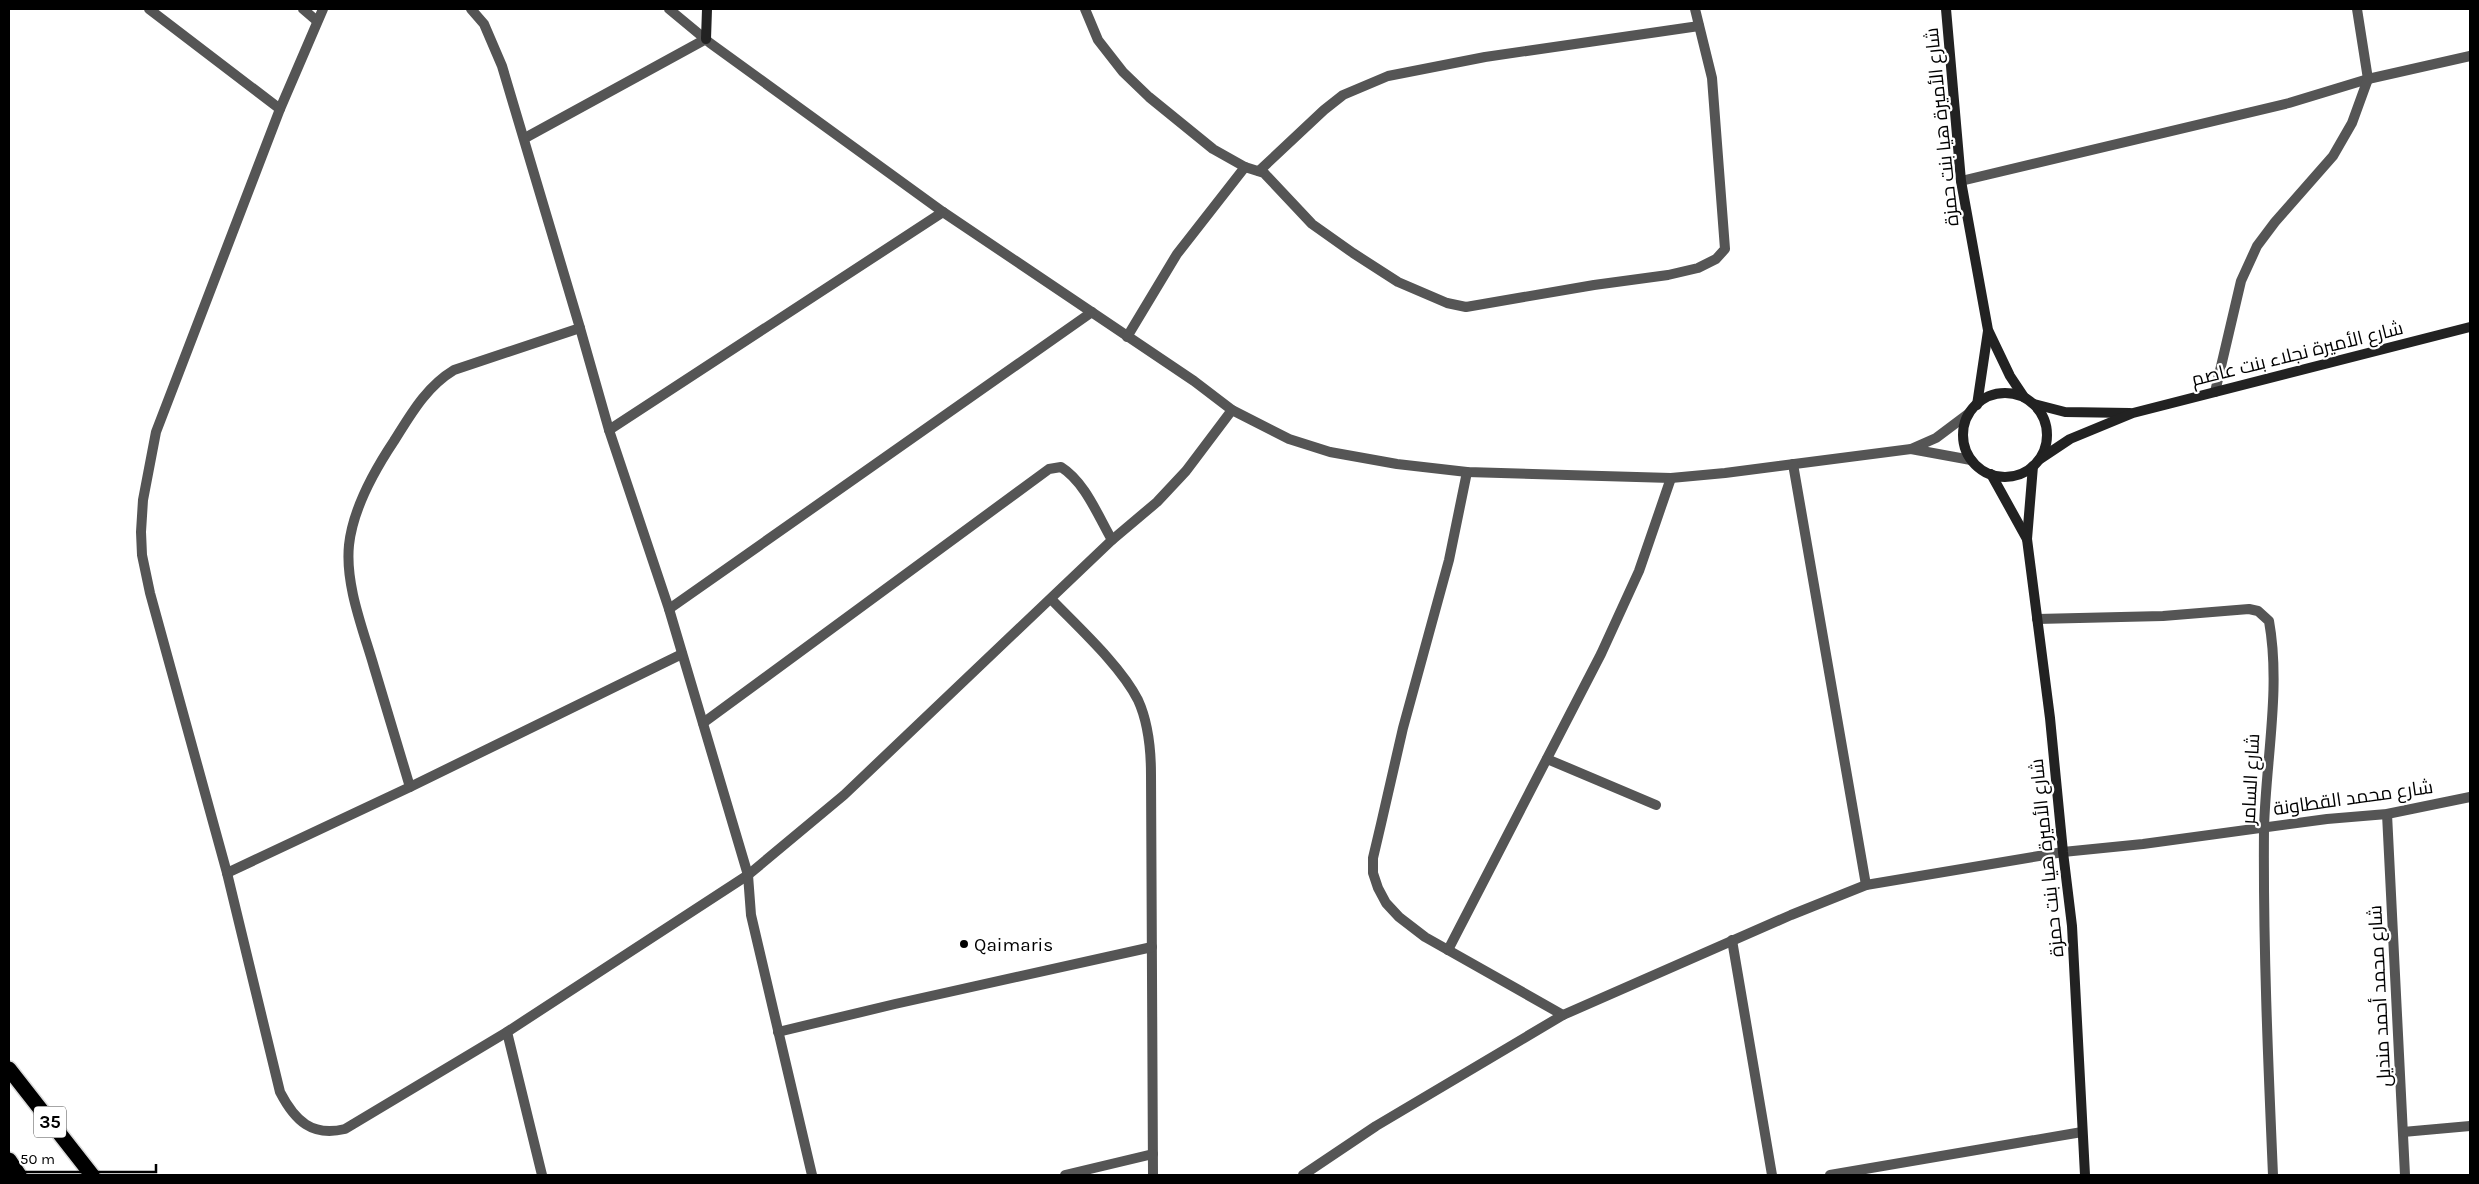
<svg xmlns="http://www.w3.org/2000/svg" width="2479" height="1184" viewBox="0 0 2479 1184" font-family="Karla,Cairo,sans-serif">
<rect width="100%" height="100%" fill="#fff"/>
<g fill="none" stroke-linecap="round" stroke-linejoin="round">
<g stroke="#dbdbdb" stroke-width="18">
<g id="highway">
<polyline points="9,1069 92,1175"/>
<polyline points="9,1160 19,1175"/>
</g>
</g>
<g stroke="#555" stroke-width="10">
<polyline points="149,9 280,109"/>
<polyline points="303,9 317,21"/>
<path d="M323 9 280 109 156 432 143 500 141 532 142 555 150 593 227 873 280 1092C295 1121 312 1137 345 1129L507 1032 748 875 844 795 1112 540 1157 502 1186 471 1232 410"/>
<polyline points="669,9 710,43 943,212 1194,381 1232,410 1289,439 1330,452 1397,464 1467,472 1671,478 1725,473 1911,449 1936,438 1968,414"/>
<polyline points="1085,9 1098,40 1123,72 1149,97 1213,149 1245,167 1264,173 1312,224 1353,253 1398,282 1447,303 1466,307 1594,285 1668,275 1698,268 1716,259 1725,249 1712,78 1695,9"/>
<polyline points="525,138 706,39"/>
<polyline points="1259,171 1324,110 1343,95 1388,76 1485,57 1699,26"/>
<polyline points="1961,181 2289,103 2368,79 2470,56"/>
<polyline points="580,328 609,430 669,609 748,875 751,915 812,1175"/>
<polyline points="1127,337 1177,254 1245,167"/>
<polyline points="2215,392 2241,281 2257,246 2275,222 2333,156 2352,123 2368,79 2357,9"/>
<polyline points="609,430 943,212"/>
<polyline points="1911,449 1971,460"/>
<polyline points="1793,464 1866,885"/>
<polyline points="1467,472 1449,560 1403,728 1381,824 1373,858 1373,873 1378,888 1386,903 1399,917 1425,937 1563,1015"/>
<path d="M1051 599C1078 627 1121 666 1138 700 1149 724 1151 750 1151 775L1153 1175"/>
<polyline points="669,609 1092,312"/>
<path d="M2037 619 2163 616 2249 609 2258 611 2269 621C2281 688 2266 759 2264 828 2263 943 2268 1060 2273 1175"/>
<path d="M703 723 1049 469 1061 467C1085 482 1098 516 1112 540"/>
<polyline points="1547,759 1656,805"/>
<path d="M410 787C398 747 386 707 374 667 363 629 345 585 349 545 353 508 374 471 394 441 411 414 426 387 454 370L580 328 502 66 484 24 471 9"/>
<polyline points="2387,814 2405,1175"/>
<polyline points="227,873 410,787 682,654"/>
<polyline points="1732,940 1772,1175"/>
<polyline points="1448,950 1601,654 1639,571 1671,478"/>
<polyline points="507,1032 542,1175"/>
<polyline points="778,1032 895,1004 1152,947"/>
<polyline points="2403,1132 2470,1126"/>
<polyline points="1065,1175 1153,1154"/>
<polyline points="1303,1175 1376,1126 1563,1015 1791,915 1866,885 2063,852 2143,844 2327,819 2387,814 2470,797"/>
<polyline points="1830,1175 2082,1132"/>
</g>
<g stroke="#222" stroke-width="10">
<polyline points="1946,9 1961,181 1988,330 2010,376 2024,397"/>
<polyline points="706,39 707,9"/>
<circle cx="2005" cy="435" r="42"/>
<polyline points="2034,404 2065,412 2130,413"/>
<polyline points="1977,405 1988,331"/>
<polyline points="2040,459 2070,439 2133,413 2470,327"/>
<polyline points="2033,466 2027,539 2050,718 2063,852 2072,926 2085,1175"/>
<polyline points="1991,474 2027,539"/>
</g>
<use href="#highway" stroke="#000" stroke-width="15"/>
</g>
<circle fill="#000" stroke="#fff" stroke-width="2" cx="964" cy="944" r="5"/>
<g text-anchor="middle" stroke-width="4.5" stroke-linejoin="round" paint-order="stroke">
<rect fill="#fff" stroke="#4c4c4c" stroke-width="1" x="34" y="1106.5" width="32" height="31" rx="4"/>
<g font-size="18" font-weight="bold" fill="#000">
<text x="50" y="1128">35</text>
</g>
<g font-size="19" fill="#000" stroke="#fff">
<text transform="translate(1941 127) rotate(-96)" y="7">شارع الأميرة هيا بنت حمزة</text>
<text transform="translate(2297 353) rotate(-14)" y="7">شارع الأميرة نجلاء بنت عاصم</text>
<text transform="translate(2250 779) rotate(-87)" y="7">شارع السامر</text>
<text transform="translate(2353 797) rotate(-8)" y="7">شارع محمد القطاونة</text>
<text transform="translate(2046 858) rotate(-96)" y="7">شارع الأميرة هيا بنت حمزة</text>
<text transform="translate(2379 996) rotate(-93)" y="7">شارع محمد أحمد منديل</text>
</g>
<g font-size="19" fill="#000" stroke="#fff" text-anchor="start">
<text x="974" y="951">Qaimaris</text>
</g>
</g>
<rect width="2479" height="1184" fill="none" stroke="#000000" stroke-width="20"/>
<path d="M12 1164v8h144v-8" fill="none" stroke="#000000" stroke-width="2.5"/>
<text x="20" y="1164" font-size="15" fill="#000000" stroke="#ffffff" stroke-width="4" paint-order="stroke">50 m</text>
</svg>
